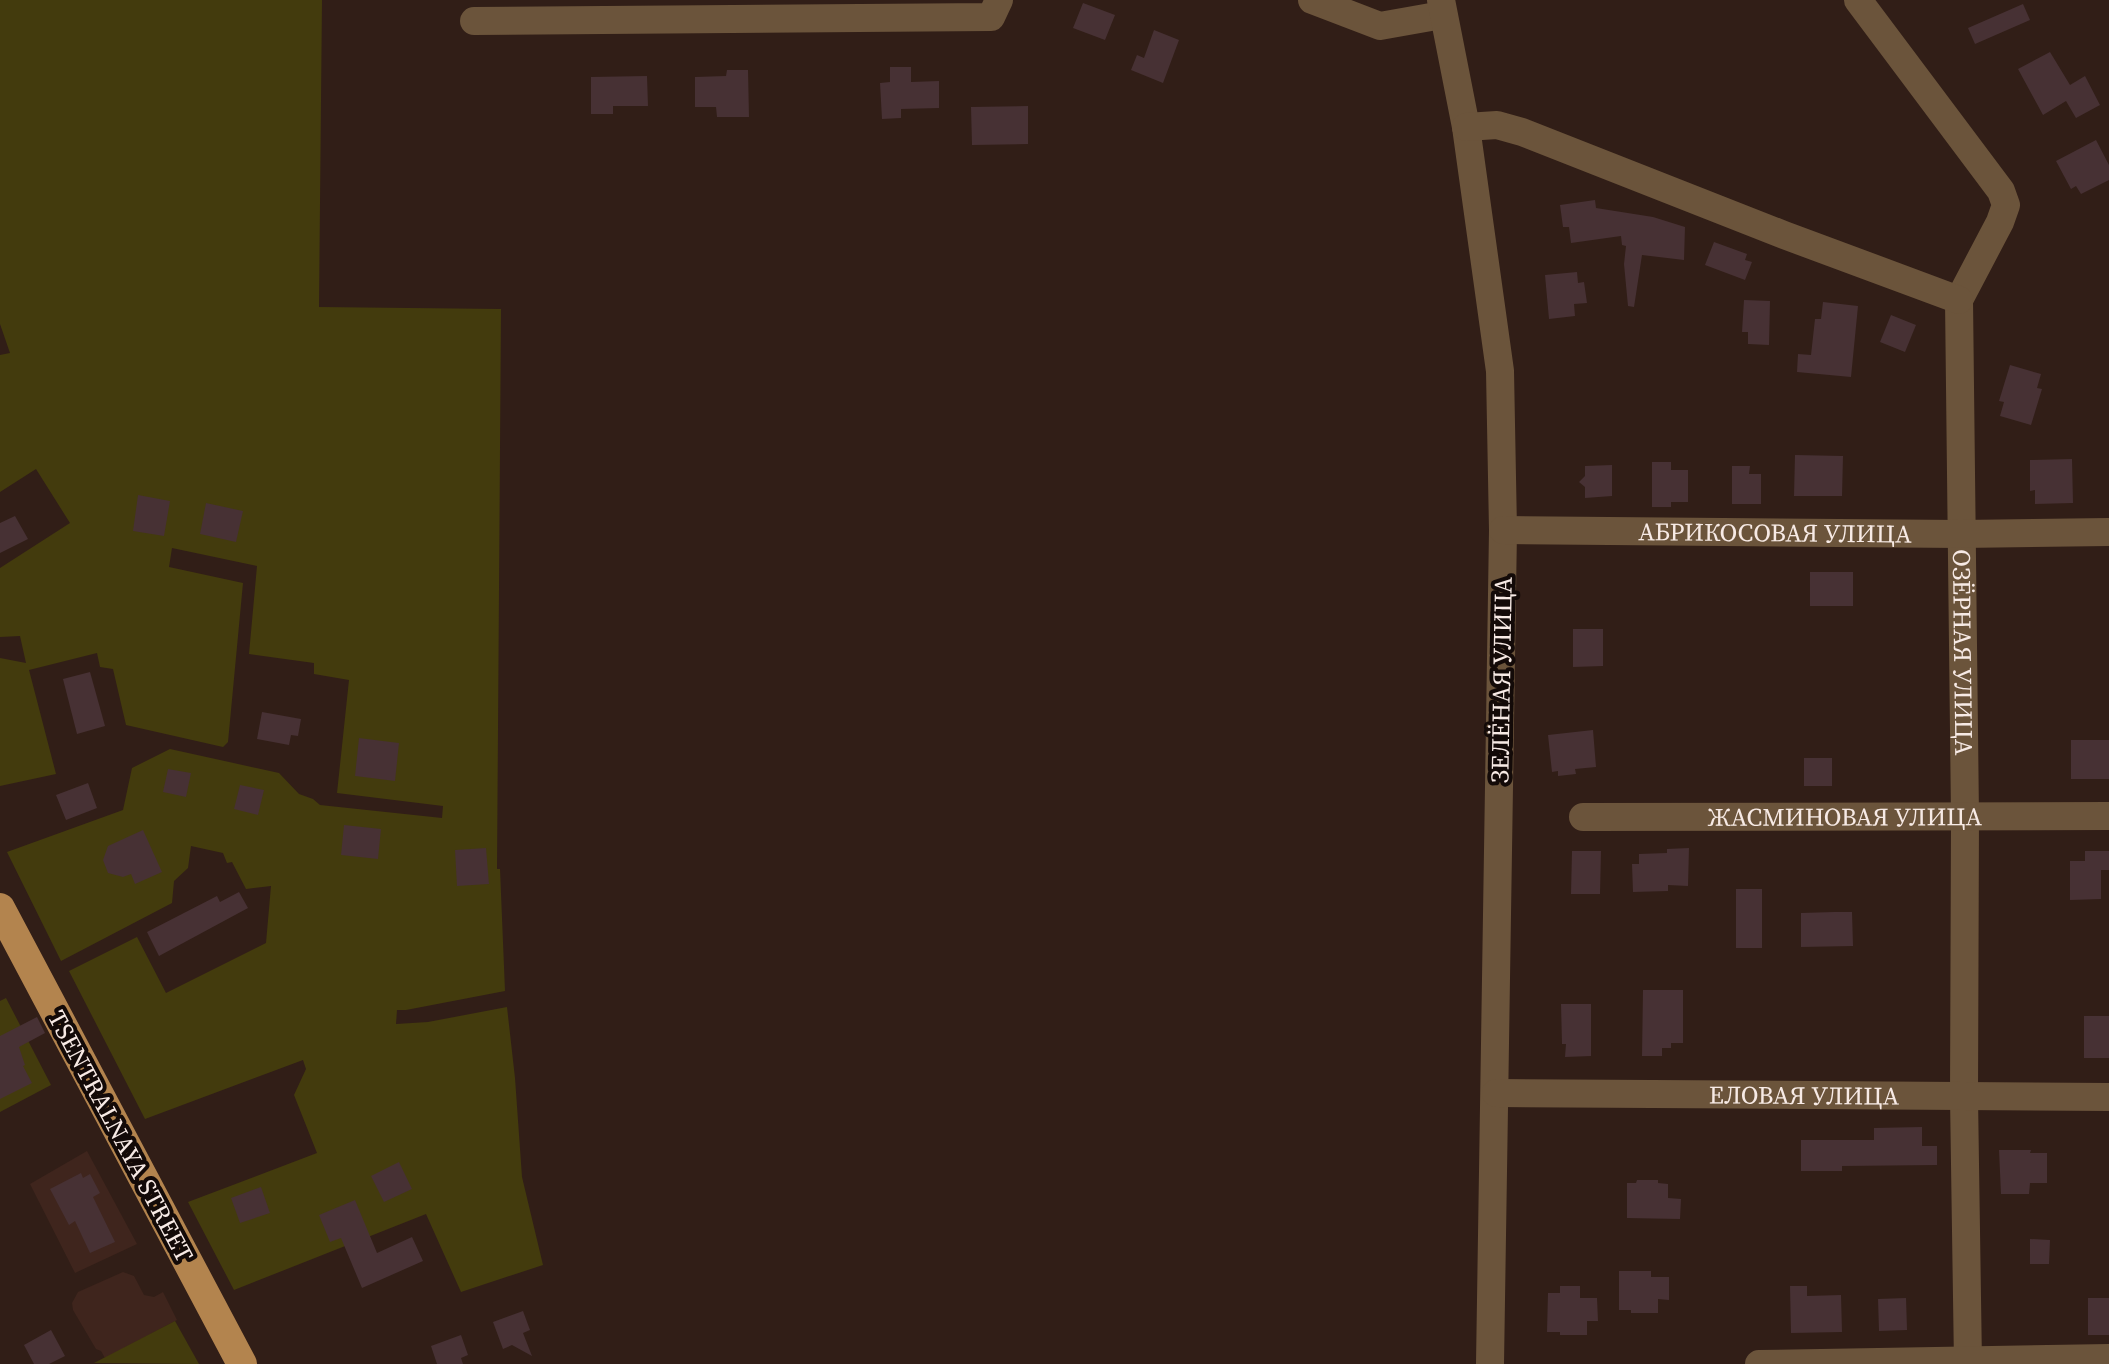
<svg xmlns="http://www.w3.org/2000/svg" width="2109" height="1364" viewBox="0 0 2109 1364" font-family="'Source Serif 4',serif">
<rect width="100%" height="100%" fill="#311e17"/>
<g fill="#3f251d">
<polygon points="87,1151 137,1244 75,1273 30,1184"/>
<polygon points="123,1272 134,1276 144,1295 154,1297 163,1292 177,1320 105,1358 101,1351 96,1349 73,1310 72,1303 78,1292"/>
</g>
<g fill="#433b0d">
<polygon points="0,0 322,0 319,307 501,309 497,869 500,869 505,991 406,1010 397,1010 396,1024 428,1022 507,1007 515,1078 522,1177 543,1265 461,1292 426,1214 234,1290 188,1202 317,1153 294,1095 306,1069 303,1060 145,1119 69,971 137,937 166,993 266,943 271,886 246,889 232,862 227,863 223,853 191,846 188,868 174,881 172,903 61,961 7,852 123,810 132,768 170,749 279,773 299,794 313,799 320,805 442,818 443,806 337,793 349,680 314,674 314,663 249,654 257,566 172,548 169,567 243,583 228,742 223,747 126,725 113,669 100,667 97,653 29,670 56,774 0,786 0,658 26,663 20,636 0,637 0,568 70,523 36,469 0,492 0,355 10,353 0,324"/>
<polygon points="6,998 51,1085 0,1112 0,1001"/>
<polygon points="175,1321 199,1364 94,1363"/>
</g>
<g fill="#473134">
<polygon points="1083,3 1115,15 1105,40 1073,28"/>
<polygon points="2023,4 2030,20 1975,44 1968,28"/>
<polygon points="1154,30 1179,40 1163,83 1131,70 1137,55 1144,58"/>
<polygon points="2050,52 2070,85 2085,76 2100,105 2076,118 2066,101 2043,115 2018,69"/>
<polygon points="890,67 911,67 911,82 939,81 939,108 901,109 901,118 882,119 880,83 890,82"/>
<polygon points="727,70 748,70 749,117 717,117 716,107 695,107 695,77 726,76"/>
<polygon points="647,76 648,106 613,106 613,114 591,114 591,77"/>
<polygon points="1028,106 1028,144 972,145 971,107"/>
<polygon points="2096,140 2109,165 2109,180 2081,194 2076,186 2071,189 2056,161"/>
<polygon points="1595,200 1596,208 1653,217 1685,227 1684,260 1642,255 1634,307 1628,306 1624,264 1626,246 1622,245 1621,236 1571,243 1569,227 1563,227 1560,205"/>
<polygon points="1714,242 1747,254 1745,260 1752,262 1745,280 1705,265"/>
<polygon points="1577,272 1578,283 1584,282 1587,303 1574,304 1575,316 1549,319 1545,275"/>
<polygon points="1744,300 1770,301 1769,345 1748,344 1748,332 1742,332"/>
<polygon points="1823,302 1858,306 1851,377 1797,372 1798,354 1811,355 1815,319 1821,319"/>
<polygon points="1891,315 1916,325 1905,352 1880,342"/>
<polygon points="2010,365 2041,374 2037,388 2042,389 2031,425 2000,416 2004,402 1999,401"/>
<polygon points="1795,455 1843,456 1842,496 1794,496"/>
<polygon points="2072,459 2073,503 2035,504 2035,490 2030,491 2030,460"/>
<polygon points="1652,462 1671,462 1671,470 1688,470 1688,502 1671,502 1671,507 1652,507"/>
<polygon points="1612,465 1612,496 1585,498 1585,487 1579,482 1585,476 1585,466"/>
<polygon points="1732,466 1750,466 1749,474 1761,474 1761,504 1732,504"/>
<polygon points="138,495 170,501 164,536 133,531"/>
<polygon points="206,503 243,511 236,542 200,534"/>
<polygon points="15,516 28,539 0,553 0,523"/>
<rect x="1810" y="572" width="43" height="34"/>
<polygon points="1573,629 1603,629 1603,666 1573,667"/>
<polygon points="90,672 105,726 77,734 63,679"/>
<polygon points="262,712 301,719 298,736 291,735 289,745 257,739"/>
<polygon points="1593,730 1596,767 1575,769 1576,774 1558,776 1558,771 1552,772 1548,735"/>
<polygon points="359,738 399,743 395,781 355,776"/>
<rect x="2071" y="740" width="38" height="39"/>
<rect x="1804" y="758" width="28" height="28"/>
<polygon points="168,769 191,773 186,797 163,792"/>
<polygon points="88,783 97,808 66,820 56,795"/>
<polygon points="240,785 264,790 258,815 234,809"/>
<polygon points="344,825 381,829 378,859 341,855"/>
<polygon points="143,830 162,872 135,884 131,874 123,877 108,873 103,860 108,846"/>
<polygon points="486,848 489,884 457,886 455,850"/>
<polygon points="1689,848 1688,886 1668,885 1668,891 1633,892 1632,864 1639,864 1639,854 1667,853 1667,849"/>
<polygon points="1572,851 1601,851 1600,894 1571,894"/>
<polygon points="2085,851 2109,851 2109,870 2101,870 2101,899 2070,900 2070,861 2085,861"/>
<rect x="1736" y="889" width="26" height="59"/>
<polygon points="239,892 248,908 159,956 147,932 217,896 220,902"/>
<polygon points="1834,912 1852,912 1853,946 1801,947 1801,913"/>
<polygon points="1643,990 1683,990 1683,1043 1671,1043 1671,1048 1662,1048 1662,1056 1642,1056"/>
<polygon points="1561,1004 1591,1004 1591,1056 1565,1057 1566,1044 1562,1044"/>
<rect x="2084" y="1016" width="25" height="42"/>
<polygon points="37,1017 45,1033 19,1047 25,1065 23,1066 32,1083 0,1099 0,1036"/>
<polygon points="1922,1127 1922,1146 1937,1146 1937,1165 1842,1166 1842,1171 1801,1171 1801,1140 1874,1140 1874,1128"/>
<polygon points="1999,1150 2031,1150 2030,1153 2047,1153 2047,1183 2030,1183 2029,1194 2001,1194"/>
<polygon points="399,1162 412,1189 384,1202 371,1176"/>
<polygon points="81,1173 83,1178 90,1174 100,1193 93,1197 115,1242 90,1253 75,1221 69,1225 50,1189"/>
<polygon points="1637,1180 1658,1180 1658,1183 1668,1184 1668,1198 1681,1199 1680,1219 1627,1218 1627,1183 1636,1183"/>
<polygon points="261,1187 270,1213 240,1223 231,1198"/>
<polygon points="355,1200 377,1253 412,1237 423,1261 362,1288 341,1238 330,1242 319,1215"/>
<polygon points="2030,1239 2050,1240 2049,1264 2030,1264"/>
<polygon points="1619,1271 1651,1271 1651,1277 1669,1277 1669,1300 1658,1299 1658,1313 1631,1313 1631,1310 1619,1310"/>
<polygon points="1560,1286 1580,1286 1580,1298 1597,1298 1598,1321 1587,1321 1587,1335 1560,1335 1560,1332 1547,1332 1548,1293 1560,1293"/>
<polygon points="1790,1286 1807,1286 1807,1296 1841,1295 1842,1332 1791,1333"/>
<polygon points="1906,1298 1907,1330 1879,1331 1878,1299"/>
<rect x="2088" y="1298" width="21" height="37"/>
<polygon points="523,1311 530,1330 523,1333 532,1356 512,1345 503,1349 493,1322"/>
<polygon points="51,1330 65,1356 49,1364 34,1364 24,1345"/>
<polygon points="461,1335 468,1355 461,1358 463,1364 437,1364 431,1346"/>
</g>
<g fill="none" stroke-linecap="round" stroke-linejoin="round">
<g stroke="#6b543b" stroke-width="28">
<polyline points="1312,0 1380,26 1442,15"/>
<polyline points="1441,0 1466,127 1500,371 1503,530 1490,1364"/>
<path id="s1" d="M1858 0 2001 191 2006 205 2000 222 1959 300 1965 817 1964 1097 1968 1364"/>
<polyline points="474,21 991,17 999,0"/>
<polyline points="1466,127 1497,125 1522,132 1784,235 1959,300"/>
<path id="s2" d="M1503 530 1961 534 2109 532"/>
<path id="s3" d="M1583 817 2109 816"/>
<path id="s4" d="M1496 1093 2109 1097"/>
<polyline points="1759,1364 2109,1358"/>
</g>
<polyline stroke="#b3844e" stroke-width="30" points="0,908 242,1364"/>
</g>
<g text-anchor="middle" stroke-width="8" stroke-linejoin="round" paint-order="stroke">
<g font-size="25" fill="#f7eae5" stroke="#130a08">
<text dy="9" stroke="none"><textPath href="#s2" startOffset="272">АБРИКОСОВАЯ УЛИЦА</textPath></text>
<text dy="9" stroke="none"><textPath href="#s1" startOffset="712">ОЗЁРНАЯ УЛИЦА</textPath></text>
<text transform="translate(1501 680) rotate(-89)" y="9">ЗЕЛЁНАЯ УЛИЦА</text>
<text dy="9" stroke="none"><textPath href="#s3" startOffset="262">ЖАСМИНОВАЯ УЛИЦА</textPath></text>
<text dy="9" stroke="none"><textPath href="#s4" startOffset="308">ЕЛОВАЯ УЛИЦА</textPath></text>
<text transform="translate(121 1136) rotate(62)" y="9">TSENTRALNAYA STREET</text>
</g>
</g>
</svg>
